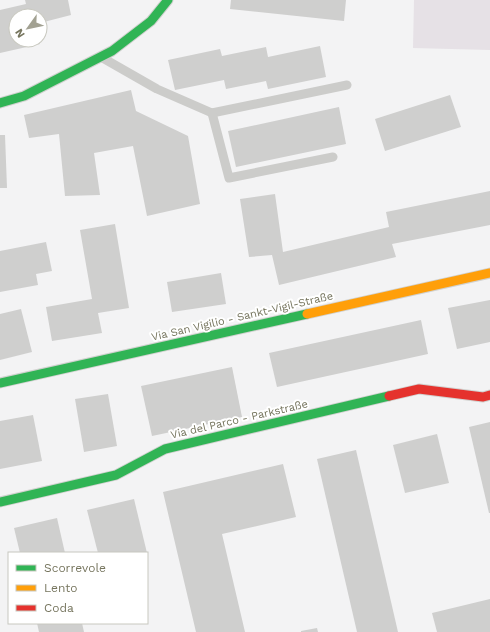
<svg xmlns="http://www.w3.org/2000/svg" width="490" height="632" viewBox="0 0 490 632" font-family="'Work Sans',sans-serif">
<rect width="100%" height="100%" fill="#f3f3f4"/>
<polygon fill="#e6e1e6" points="414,0 490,0 490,50 413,48"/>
<g fill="#cfcfce">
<polygon points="25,0 68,0 71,15 40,23 40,16 16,16 16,40 39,40 40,44 0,53 0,10 26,4"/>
<polygon points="231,0 346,0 344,21 230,9"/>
<polygon points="320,46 326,77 268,89 266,81 226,89 224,80 175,90 168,60 220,49 222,56 266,47 268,57"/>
<polygon points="131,90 136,111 188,136 200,204 147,216 133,146 94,153 100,195 65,196 59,134 29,138 24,115"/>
<polygon points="450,95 461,127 385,151 375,119"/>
<polygon points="339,107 346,144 236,167 228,131"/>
<polygon points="0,135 5,135 7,188 0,188"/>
<polygon points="490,191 490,225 392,244 396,257 279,285 272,255 249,257 240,199 275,194 283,252 389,227 386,212"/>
<polygon points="115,224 129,308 98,313 102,333 52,341 46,307 92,299 80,230"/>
<polygon points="46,242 52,271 36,274 38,285 0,292 0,251"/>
<polygon points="221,273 226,304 172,312 167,282"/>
<polygon points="490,300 490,342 457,349 448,308"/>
<polygon points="21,309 32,352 0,360 0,314"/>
<polygon points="421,320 428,354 277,387 269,353"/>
<polygon points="232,367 242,417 152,436 141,386"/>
<polygon points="108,394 117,446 84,452 75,399"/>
<polygon points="33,415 42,461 0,469 0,421"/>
<polygon points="490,422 490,513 489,513 469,427"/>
<polygon points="437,434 449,483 405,493 393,445"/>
<polygon points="356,450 398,632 357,632 317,459"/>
<polygon points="283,464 296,517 222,534 245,632 196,632 163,492"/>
<polygon points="134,499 147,553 98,553 87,510"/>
<polygon points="57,518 65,553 20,553 14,528"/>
<polygon points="490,599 490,632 437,632 432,613"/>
<polygon points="37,623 82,623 84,632 39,632"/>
<polygon points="317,628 318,632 301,632 301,631"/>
</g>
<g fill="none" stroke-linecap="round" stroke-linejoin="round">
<g stroke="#d1d1cf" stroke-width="11">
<g id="fast">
<polyline points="0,103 24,96 112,51 151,21 168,0"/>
<polyline points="0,383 307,314"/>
<polyline points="0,502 116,475 165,449 389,396"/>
</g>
</g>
<g stroke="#d1d1cf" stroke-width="11">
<polyline id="slow" points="307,314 490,273"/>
</g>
<g stroke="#d1d1cf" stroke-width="11">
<polyline id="jam" points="389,396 419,389 483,397 490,395"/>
</g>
<g stroke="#ccccca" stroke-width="9">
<polyline points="101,57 157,89 212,113 347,85"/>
<polyline points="212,113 229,178 333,157"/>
</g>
<use href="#fast" stroke="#30b455" stroke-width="9"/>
<use href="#slow" stroke="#ff9f0a" stroke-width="9"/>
<use href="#jam" stroke="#e5322d" stroke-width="9"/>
</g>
<g text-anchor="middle" stroke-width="4" stroke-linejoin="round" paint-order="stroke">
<g font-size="11" fill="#76755e" stroke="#fff">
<text transform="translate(242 316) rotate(-13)" y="4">Via San Vigilio - Sankt-Vigil-Straße</text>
<text transform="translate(239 419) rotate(-13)" y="4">Via del Parco - Parkstraße</text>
</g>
</g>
<rect x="8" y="552" width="140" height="72" fill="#ffffff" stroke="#c8c8bf"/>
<rect x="16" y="565" width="20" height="6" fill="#30b455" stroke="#c8c8bf"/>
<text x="44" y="572" font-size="12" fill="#76755e">Scorrevole</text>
<rect x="16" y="585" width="20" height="6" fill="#ff9f0a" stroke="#c8c8bf"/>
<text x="44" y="592" font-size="12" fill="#76755e">Lento</text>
<rect x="16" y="605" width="20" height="6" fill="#e5322d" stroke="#c8c8bf"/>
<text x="44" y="612" font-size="12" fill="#76755e">Coda</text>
<g transform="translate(28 28) rotate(237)"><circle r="19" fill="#ffffff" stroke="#c8c8bf"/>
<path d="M0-3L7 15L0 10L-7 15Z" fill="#a2a192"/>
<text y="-6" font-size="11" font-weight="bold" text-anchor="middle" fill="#76755e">N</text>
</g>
</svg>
